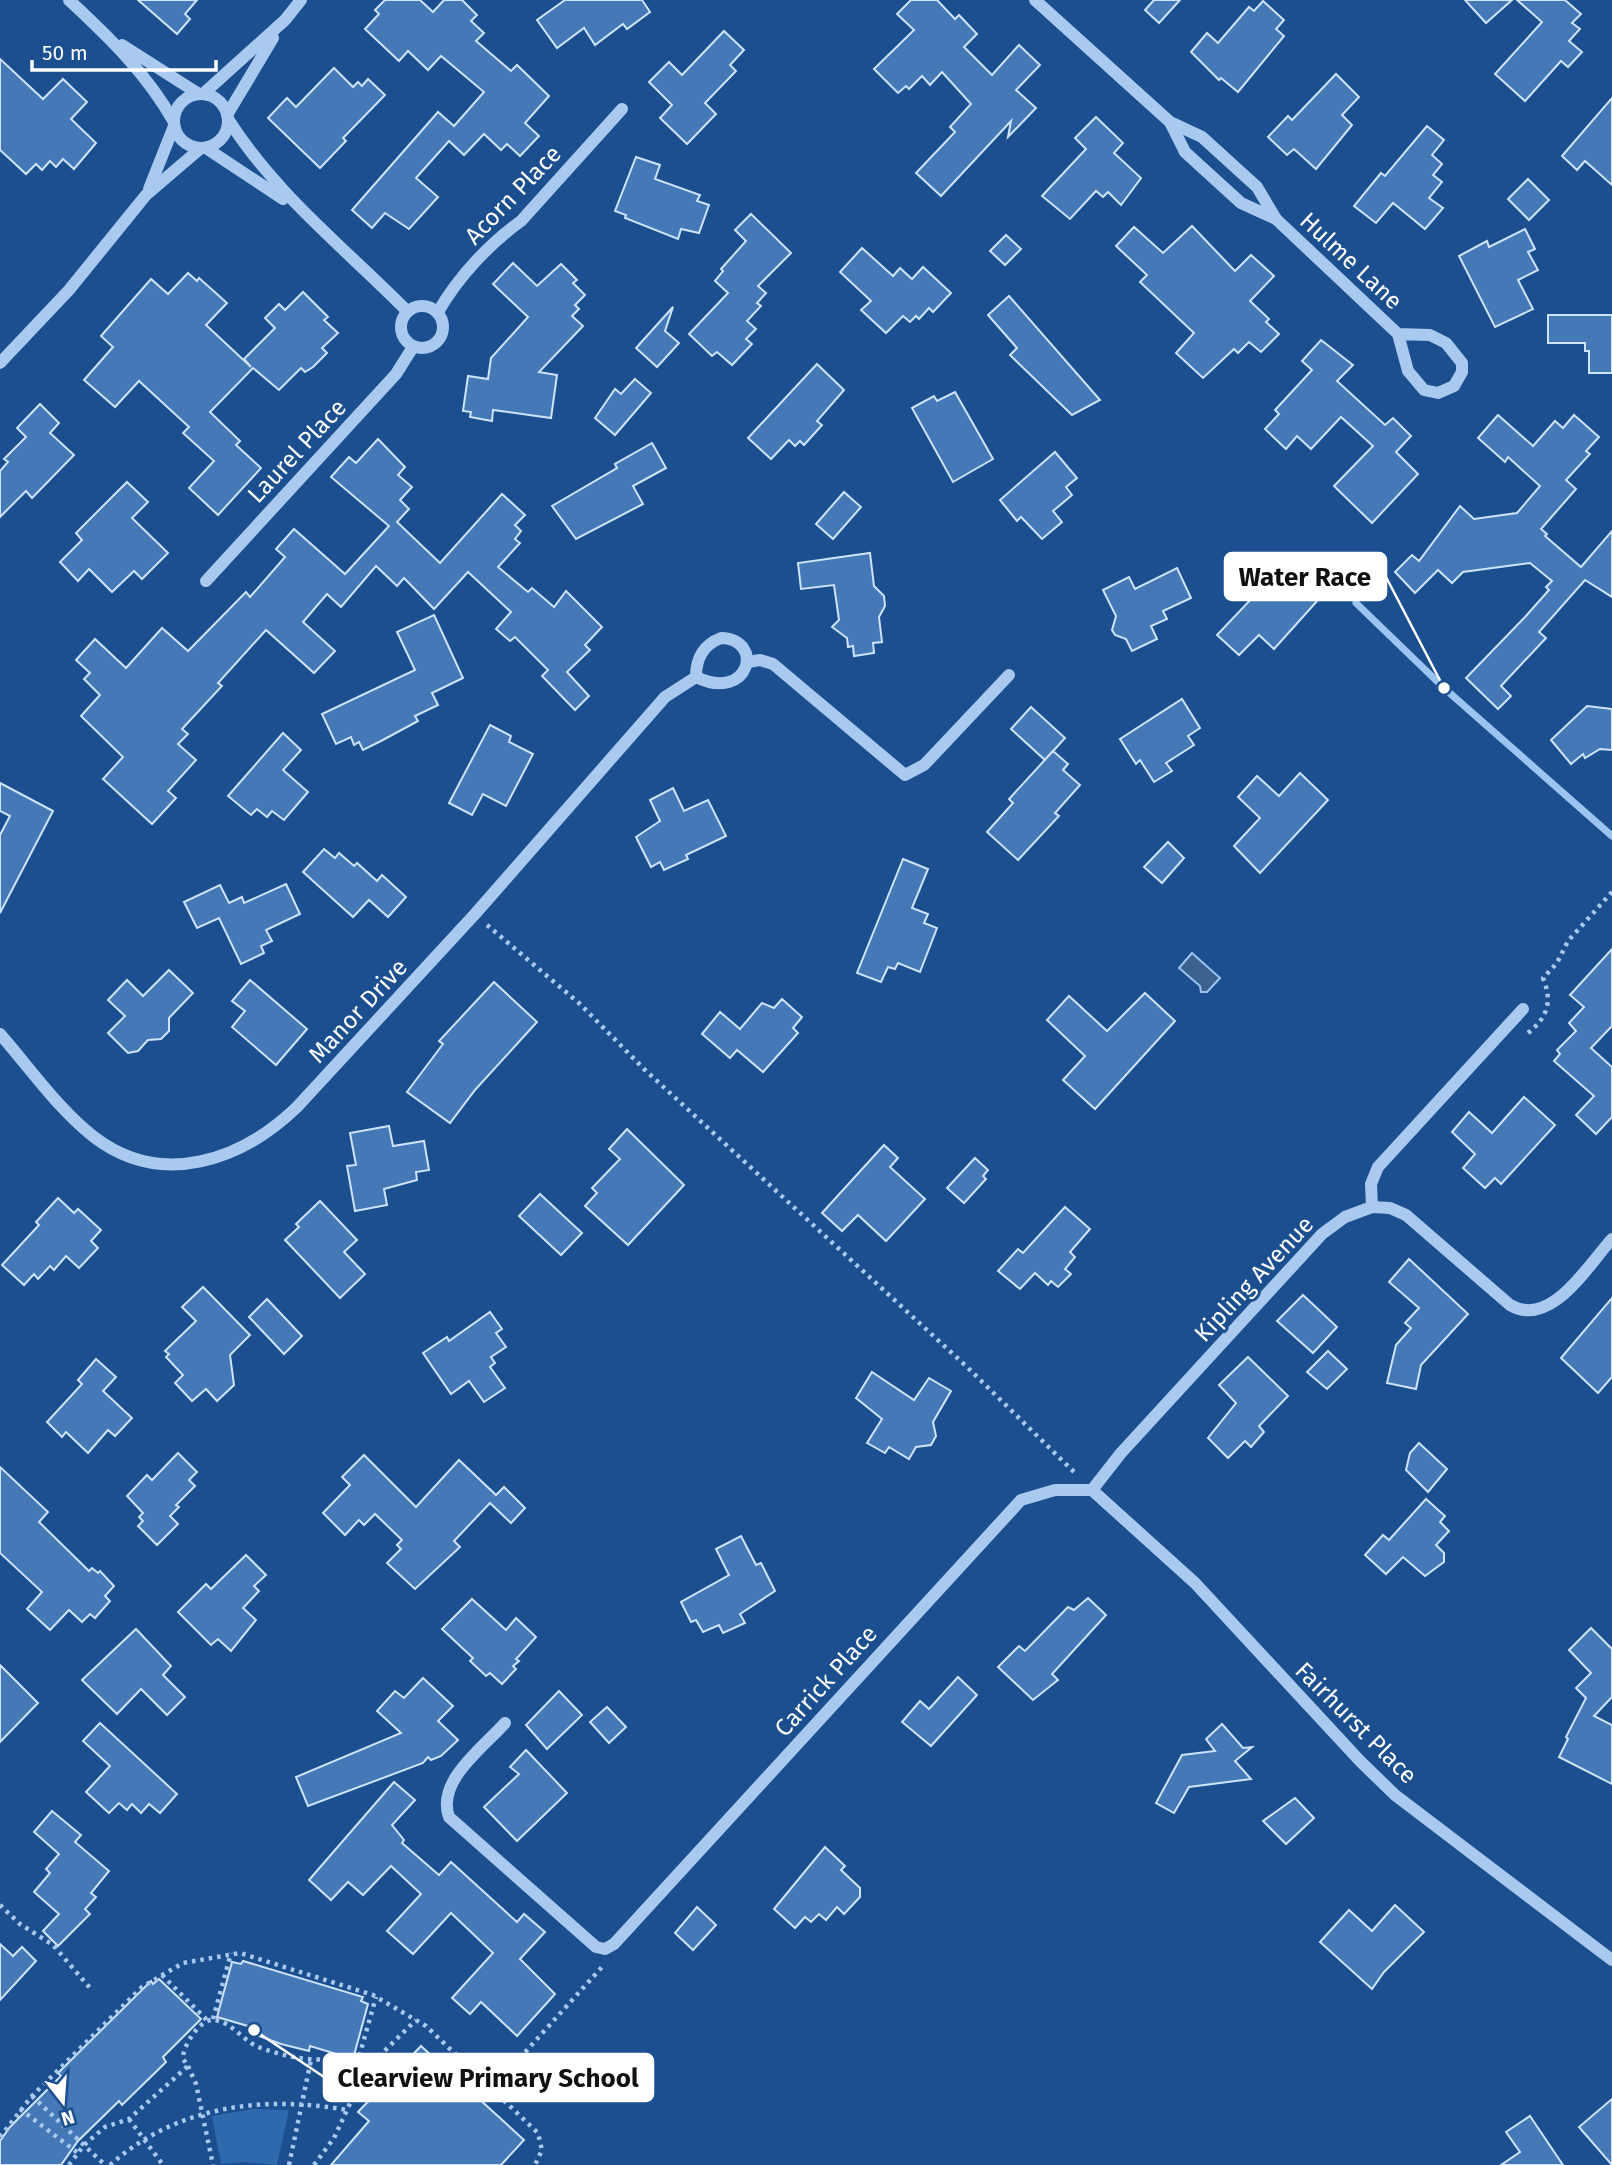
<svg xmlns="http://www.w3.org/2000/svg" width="1612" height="2165" viewBox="0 0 1612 2165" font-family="'Fira Sans',sans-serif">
<rect width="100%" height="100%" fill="#1b4f8f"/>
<polygon fill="#2e69ad" points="253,2109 289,2110 277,2165 243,2162 221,2164 212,2116"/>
<polygon fill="#3c6290" stroke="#9cc4f0" stroke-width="2" points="1192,953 1220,978 1207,992 1201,992 1200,986 1179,968"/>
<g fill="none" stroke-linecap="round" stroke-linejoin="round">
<polyline stroke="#9cc4f0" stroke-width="7" points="1356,603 1444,688 1612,836"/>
</g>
<g fill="#4478b7" stroke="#cfe3fa" stroke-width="2">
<polygon points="138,0 197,0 185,14 190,19 177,34"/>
<polygon points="385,0 420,0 433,12 444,0 462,0 477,15 471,21 484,33 476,41 511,71 517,65 549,96 525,123 539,136 520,156 507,144 501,150 484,134 464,155 449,141 416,178 438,197 409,229 385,213 372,228 352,210 438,112 454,126 484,92 441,56 428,70 408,51 399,61 365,29 379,14 375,10"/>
<polygon points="565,0 642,0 650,12 627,29 623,24 595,45 584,28 557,48 537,20"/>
<polygon points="911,0 937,0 955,19 959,15 977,34 964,47 992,75 1019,45 1040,65 1016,90 1036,108 1008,137 1011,121 941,196 916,173 955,132 950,127 971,104 942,72 930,85 922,76 909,89 906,86 898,93 874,69 914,30 897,14"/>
<polygon points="1154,0 1180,0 1159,23 1145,10"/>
<polygon points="1465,0 1512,0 1486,23"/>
<polygon points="1517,0 1565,0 1581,14 1572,23 1580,29 1569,41 1582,52 1568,67 1561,61 1525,101 1495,74 1542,22"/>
<polygon points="1263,1 1284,20 1276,29 1284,36 1238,92 1221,78 1219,80 1191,52 1207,33 1218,43 1249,7 1254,11"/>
<polygon points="724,31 744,50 730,65 736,71 705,103 716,114 687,144 660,118 672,105 649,82 669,62 682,75"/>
<polygon points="0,59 43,99 63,79 87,102 71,119 96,143 74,169 63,159 56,167 50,161 42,170 36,164 26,174 0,150"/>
<polygon points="334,68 353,87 358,82 362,86 368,79 385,95 343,138 346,141 320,168 268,118 287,98 296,107"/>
<polygon points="1336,74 1359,97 1342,115 1352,125 1316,169 1294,149 1287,155 1268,137 1288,116 1292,120"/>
<polygon points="1612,98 1612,185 1585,161 1577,170 1562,156"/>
<polygon points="1096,117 1123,143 1114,153 1141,178 1121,205 1108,192 1103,197 1096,191 1070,219 1042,196 1086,149 1075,138"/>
<polygon points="1427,126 1444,140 1432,155 1442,164 1433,175 1442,182 1429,198 1443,208 1425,229 1393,203 1376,223 1354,206 1381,173 1385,176"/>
<polygon points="636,157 660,165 655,179 700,195 697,201 709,205 699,233 681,229 678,239 625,218 626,215 615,211"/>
<polygon points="1528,179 1549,200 1529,220 1508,199"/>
<polygon points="751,214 791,253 758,286 766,293 757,303 761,306 747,321 756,329 746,339 752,344 732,365 717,352 712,356 689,334 728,293 715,281 723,271 721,269 746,241 735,230"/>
<polygon points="1192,226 1235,271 1251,255 1274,276 1250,301 1269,319 1266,322 1279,334 1261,352 1249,342 1238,353 1234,349 1203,378 1176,353 1194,333 1140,282 1147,275 1116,246 1134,227 1163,253"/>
<polygon points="1525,229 1535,249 1528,252 1538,270 1518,280 1533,309 1495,327 1459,256 1487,241 1489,247"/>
<polygon points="1006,235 1021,249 1005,265 990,251"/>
<polygon points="862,248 893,276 900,268 912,279 923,267 951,293 933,312 929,308 919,319 916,316 910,322 903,316 886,333 861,310 871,301 840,272"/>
<polygon points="513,263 537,286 561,264 577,280 573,283 585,295 575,305 579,309 572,316 583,326 539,372 557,375 551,418 493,410 492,421 470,417 471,412 463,411 468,376 488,379 491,358 528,317 493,284"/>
<polygon points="188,273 197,281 199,278 227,303 206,325 251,367 244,359 275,328 265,318 279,304 285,310 303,292 328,317 324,320 338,333 322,348 327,353 313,367 305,372 301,368 279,390 253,368 210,412 240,441 236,445 261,468 218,515 189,488 214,461 183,433 189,427 139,381 115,407 84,380 113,347 101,336 151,279 168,294"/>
<polygon points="1009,296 1100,400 1072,415 1010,355 1017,348 988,315"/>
<polygon points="673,307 665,331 679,343 657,367 636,348"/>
<polygon points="1548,315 1612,315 1612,373 1589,373 1589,351 1585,351 1585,343 1548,343"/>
<polygon points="1321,340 1353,365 1337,381 1385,425 1393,418 1411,436 1396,452 1418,474 1372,523 1334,486 1373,446 1341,417 1311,449 1297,436 1286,449 1265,429 1279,414 1275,410 1312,370 1302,361"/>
<polygon points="817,364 844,390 817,421 822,425 804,445 800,441 795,446 789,440 771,459 748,438"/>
<polygon points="635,379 651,393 615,435 595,418 615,389 621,394"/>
<polygon points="955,392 993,459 953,482 912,408 934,396 937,401"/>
<polygon points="40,404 59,423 50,433 74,455 32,498 26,491 0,517 0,471 8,462 4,459 26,437 17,428"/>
<polygon points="1498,415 1533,446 1555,421 1563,428 1574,415 1599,437 1586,451 1590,454 1566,480 1576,489 1541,529 1547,534 1545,536 1581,567 1612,531 1612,597 1585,580 1539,632 1546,638 1501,686 1511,696 1498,709 1466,678 1525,617 1549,590 1546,587 1552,581 1530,563 1463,572 1452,583 1438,570 1415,593 1395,572 1412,555 1419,561 1460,506 1474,519 1517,513 1540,486 1508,457 1505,462 1478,438"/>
<polygon points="378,439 405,467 398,475 412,487 400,500 409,509 397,522 440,563 502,494 525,515 515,525 521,531 515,539 520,543 498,567 528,592 532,588 554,607 566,591 602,627 585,645 590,650 567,672 589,696 575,710 542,676 548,670 515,637 510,641 496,629 511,612 468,572 434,609 404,578 397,586 376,566 341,607 327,594 303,622 335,651 314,673 266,630 218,683 222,686 182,729 188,734 178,744 196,760 168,791 176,798 152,824 103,779 123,757 81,716 100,695 84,679 90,673 76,660 95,639 126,668 162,628 188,651 246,592 250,597 285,557 276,549 294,529 345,574 389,526 331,477 349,457 356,463"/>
<polygon points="652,443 666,468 633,486 643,504 576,539 552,506 617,468 615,464"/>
<polygon points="1055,452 1077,478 1066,487 1072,495 1053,511 1062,522 1042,539 1021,517 1017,521 1000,500"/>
<polygon points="127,482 148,502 132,518 168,553 142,579 134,571 112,592 89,569 78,581 60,562 82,540 76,533"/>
<polygon points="844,492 861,507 833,539 816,524"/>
<polygon points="870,553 874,586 884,596 885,606 879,617 882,642 873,643 874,653 854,656 853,646 848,647 847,638 832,627 839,620 834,585 801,589 798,563"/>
<polygon points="1177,568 1191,598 1163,611 1167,619 1151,626 1157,639 1132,651 1126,639 1115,635 1112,630 1116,616 1103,590 1129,577 1135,589"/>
<polygon points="1275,574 1284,582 1292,574 1318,600 1274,649 1259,635 1239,655 1217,635"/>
<polygon points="434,615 463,678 432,693 438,705 415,716 418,721 381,741 363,750 359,742 354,745 351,737 336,744 322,714 415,670 397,632"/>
<polygon points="1182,699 1200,728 1188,736 1194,745 1166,763 1172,771 1154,782 1140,760 1136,764 1120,739"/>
<polygon points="1587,706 1612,709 1612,750 1600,749 1585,758 1583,754 1571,764 1551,740"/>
<polygon points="1031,707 1065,738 1045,760 1011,729"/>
<polygon points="490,725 511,736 509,742 533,754 506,806 483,794 472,815 449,803"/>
<polygon points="283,733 301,750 283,770 308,792 284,820 272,811 267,817 257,809 251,815 228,796"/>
<polygon points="1053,751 1068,764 1063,770 1080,785 1055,813 1059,816 1018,860 987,832 1013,803 1009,799"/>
<polygon points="1300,773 1328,800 1260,873 1234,846 1260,818 1238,797 1257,776 1279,796"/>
<polygon points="0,783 53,811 0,913 0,835 10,816 0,811"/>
<polygon points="673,788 684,811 708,800 726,836 686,855 688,859 664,870 660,862 651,867 636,837 660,821 650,800"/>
<polygon points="1168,842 1184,858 1162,883 1144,867"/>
<polygon points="324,849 335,858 339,853 354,866 357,863 377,881 382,875 406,897 388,917 369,900 353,917 303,872"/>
<polygon points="903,859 928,869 912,908 928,914 924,923 937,928 920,972 898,963 895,969 888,967 881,982 857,973"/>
<polygon points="286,884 300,914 266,930 272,941 261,946 264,953 241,964 219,918 197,928 184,902 220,885 229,903 242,897 244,903"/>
<polygon points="1612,949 1612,1026 1591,1048 1612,1067 1612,1117 1596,1134 1576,1115 1594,1096 1554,1061 1560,1054 1557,1050 1576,1031 1569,1023 1584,1007 1570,995"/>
<polygon points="169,970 193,993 169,1018 169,1031 161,1039 148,1040 138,1051 128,1053 108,1033 125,1016 108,1000 127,980 143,996"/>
<polygon points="250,980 307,1029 276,1065 232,1027 245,1011 232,1001"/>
<polygon points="494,982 537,1022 475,1090 450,1123 407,1092 443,1044 439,1041"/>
<polygon points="1145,993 1175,1021 1095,1109 1063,1080 1085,1056 1047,1020 1069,996 1107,1031"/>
<polygon points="782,999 802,1017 793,1028 798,1033 763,1072 737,1050 730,1058 702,1034 720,1012 740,1029 762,1003 774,1008"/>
<polygon points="1524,1097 1555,1125 1501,1184 1495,1178 1485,1188 1463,1168 1475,1154 1452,1132 1469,1112 1492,1133"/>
<polygon points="389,1126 393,1146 424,1141 429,1170 416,1172 417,1180 384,1189 387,1205 355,1211 347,1166 356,1165 350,1133"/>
<polygon points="627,1129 684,1185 628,1245 585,1206 597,1193 592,1188 620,1159 609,1149"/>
<polygon points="884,1145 898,1158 890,1167 925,1199 886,1241 858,1215 842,1231 822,1213"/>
<polygon points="975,1158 988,1170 983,1176 986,1179 964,1203 947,1188"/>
<polygon points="540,1194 582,1233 561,1255 519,1216"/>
<polygon points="58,1198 74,1213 78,1209 101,1230 91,1241 98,1248 79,1268 66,1256 54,1270 50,1266 38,1279 34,1274 24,1285 2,1265 39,1225 36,1222"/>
<polygon points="320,1201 357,1240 344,1252 365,1274 340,1298 285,1240 299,1227 296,1224"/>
<polygon points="1065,1207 1090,1229 1070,1252 1075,1257 1065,1269 1071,1274 1058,1287 1051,1281 1048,1285 1035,1273 1020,1289 998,1271 1018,1249 1023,1253"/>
<polygon points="1409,1259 1468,1314 1421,1365 1416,1389 1387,1383 1396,1345 1411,1328 1405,1323 1419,1308 1389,1282"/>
<polygon points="203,1287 250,1335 230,1355 234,1385 217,1401 206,1389 192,1401 175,1383 183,1375 166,1357 169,1354 165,1351 196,1321 182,1307"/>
<polygon points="1303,1295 1337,1327 1313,1353 1277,1321"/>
<polygon points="1612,1298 1612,1377 1598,1393 1561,1358"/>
<polygon points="267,1299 302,1336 284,1354 249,1317"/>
<polygon points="490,1312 502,1329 496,1333 506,1347 491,1357 495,1363 490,1367 505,1388 484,1402 469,1381 451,1394 423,1353 447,1337 449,1341"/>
<polygon points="1328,1351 1347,1369 1327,1389 1307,1372"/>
<polygon points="1248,1357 1288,1396 1259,1426 1264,1432 1251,1447 1245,1441 1228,1458 1208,1438 1236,1403 1219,1385"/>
<polygon points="96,1359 116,1377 103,1391 132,1418 115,1436 108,1430 88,1453 66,1432 62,1437 47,1422 82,1384 78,1380"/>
<polygon points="872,1372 914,1400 929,1378 951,1391 933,1422 936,1436 931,1445 916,1447 909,1459 889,1447 885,1453 867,1443 882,1419 856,1398"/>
<polygon points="1419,1443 1447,1469 1428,1492 1406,1470 1410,1453"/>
<polygon points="178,1453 197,1472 189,1480 195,1486 176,1505 179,1507 170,1516 178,1524 157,1545 138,1526 143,1521 139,1517 143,1513 127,1496 147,1475 152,1480"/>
<polygon points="364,1455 416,1507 459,1460 496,1495 504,1487 525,1508 511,1523 490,1503 454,1541 460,1547 415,1589 387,1563 401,1549 397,1545 402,1540 375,1514 364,1525 359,1520 345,1535 323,1513 350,1485 342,1477"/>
<polygon points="0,1467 48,1512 39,1522 89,1571 92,1568 98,1573 100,1571 114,1586 105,1596 110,1601 95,1618 90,1614 82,1622 69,1610 50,1630 27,1609 42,1592 0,1553"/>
<polygon points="1426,1499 1445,1516 1440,1522 1449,1531 1436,1545 1444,1553 1444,1562 1425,1576 1403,1557 1386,1574 1365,1555 1383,1535 1389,1540"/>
<polygon points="741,1536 756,1565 761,1563 775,1591 740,1614 745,1623 723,1633 719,1625 703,1632 696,1620 691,1622 681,1602 729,1575 716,1549"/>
<polygon points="246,1555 266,1575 254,1586 259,1591 243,1608 256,1620 231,1651 218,1639 211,1645 178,1612 206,1584 211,1589"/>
<polygon points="1088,1598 1106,1615 1052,1674 1058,1680 1033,1700 998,1667 1019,1646 1025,1651 1068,1607 1074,1610"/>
<polygon points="472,1599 506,1630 516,1618 536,1637 516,1659 519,1661 513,1666 516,1669 502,1684 490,1673 486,1676 470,1661 473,1658 442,1629"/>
<polygon points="1591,1628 1612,1649 1612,1697 1594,1716 1612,1725 1612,1784 1559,1757 1568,1739 1566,1737 1586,1698 1576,1688 1591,1673 1569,1650"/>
<polygon points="136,1629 171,1666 163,1675 185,1697 167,1715 141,1689 117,1714 82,1680"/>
<polygon points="0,1665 38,1703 0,1742"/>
<polygon points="958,1677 977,1695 931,1746 902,1722 920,1701 929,1709"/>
<polygon points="423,1678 453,1706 438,1721 458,1740 441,1756 431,1760 428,1757 423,1763 308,1806 296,1777 401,1733 377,1711 395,1691 404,1698"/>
<polygon points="559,1691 582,1715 547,1749 526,1725"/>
<polygon points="607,1707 626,1727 609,1743 590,1722"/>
<polygon points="100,1723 177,1794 160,1813 149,1804 141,1813 132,1804 127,1810 119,1803 109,1813 86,1792 110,1766 83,1741"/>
<polygon points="1222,1724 1243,1748 1252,1747 1235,1761 1251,1779 1189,1787 1174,1813 1156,1803 1182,1755 1215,1751 1206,1739"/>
<polygon points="526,1750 567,1793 517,1841 484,1807 519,1774 510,1767"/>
<polygon points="394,1782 415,1800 392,1825 404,1840 402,1843 439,1875 451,1862 517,1922 524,1914 545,1932 520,1959 555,1994 517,2036 481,2002 470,2014 452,1998 493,1953 451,1913 413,1954 387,1931 421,1894 391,1866 363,1895 348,1882 331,1900 309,1880"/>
<polygon points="1295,1798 1314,1818 1286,1844 1263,1821"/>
<polygon points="52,1811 81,1835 75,1842 109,1871 91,1893 96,1897 85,1909 90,1914 58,1946 43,1931 59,1914 34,1892 50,1873 46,1869 59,1854 34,1832"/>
<polygon points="825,1847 845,1866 841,1870 860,1888 860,1897 844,1914 837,1907 826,1920 819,1914 811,1922 805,1917 795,1928 774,1909"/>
<polygon points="1395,1905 1424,1932 1384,1972 1372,1989 1320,1942 1349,1910 1372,1931"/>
<polygon points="697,1907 716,1925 693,1950 675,1933"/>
<polygon points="0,1944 13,1956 22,1947 36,1961 0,2000"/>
<polygon points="243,1961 363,1997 361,2001 368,2004 353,2059 310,2046 309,2051 281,2044 256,2035 258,2029 217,2017 232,1962 241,1964"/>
<polygon points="159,1979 201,2019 163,2057 166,2062 122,2105 119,2101 78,2141 61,2165 0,2165 0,2141 10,2127 61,2076 58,2073 151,1981 153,1984"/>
<polygon points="421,2046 524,2140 501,2165 331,2165 369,2121 358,2112"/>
<polygon points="1612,2099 1612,2165 1579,2127"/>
<polygon points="1530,2116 1563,2165 1501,2165 1520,2152 1506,2132"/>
</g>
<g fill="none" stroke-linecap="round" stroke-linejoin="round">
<g stroke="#a9c9ee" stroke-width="4.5" stroke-dasharray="3.5 5" stroke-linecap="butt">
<polyline points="487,925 580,1004 644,1069 966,1366 1074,1472"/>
<path d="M1528 1033C1547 1018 1553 1002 1543 978L1557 963 1568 941 1612 892"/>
<polyline points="0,1905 20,1924 53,1945 90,1988"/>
<polyline points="162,1975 208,2021"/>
<polyline points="213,2019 231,1953"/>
<polyline points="357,2064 376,1997"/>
<polyline points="188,2066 196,2084 213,2165"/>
<polyline points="491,2090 602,1967"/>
<polyline points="32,2096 105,2165"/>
<polyline points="20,2109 78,2153"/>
<polyline points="129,2119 163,2165"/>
<polyline points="0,2137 32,2096 142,1987 183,1963 240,1953 373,1995 426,2026 538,2133 542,2150 535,2165"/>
<path d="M69 2165 84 2145 105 2127 129 2119 188 2066 183 2059C182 2047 200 2018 214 2020 233 2022 243 2042 261 2048 276 2053 292 2058 308 2059 333 2061 341 2056 366 2069"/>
<path d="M110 2165C176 2106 262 2095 347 2110"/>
<polyline points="289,2165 311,2060"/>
<polyline points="314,2165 334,2138 366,2069 416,2020"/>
</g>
<g stroke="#a9c9ee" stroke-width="12">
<path d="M69 0C109 37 147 74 174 122"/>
<polyline points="1035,0 1170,122 1202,137 1257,187 1276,219 1398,334 1408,371 1424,390 1438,393 1454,386 1462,372 1462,363 1446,343 1430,335 1398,334"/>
<polyline points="122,45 199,94"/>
<polyline points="203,94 285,20 301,0"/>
<circle cx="201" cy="121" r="27"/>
<polyline points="227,115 273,38"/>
<path d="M228 119C276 195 345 248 407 311"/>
<polyline points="1170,122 1185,152 1241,203 1276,219"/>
<polyline points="206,148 283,199"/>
<polyline points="149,189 174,126"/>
<circle cx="422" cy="327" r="21"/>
<path d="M438 312C458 277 489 244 521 221L622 109"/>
<polyline points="0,363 69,290 146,195 201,148"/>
<polyline points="206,581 396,374 413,347"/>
<path d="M721 638C765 639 750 703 696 677 696 658 703 645 721 638Z"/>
<polyline points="748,662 760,660 773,664 905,775 924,765 1009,675"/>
<path d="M0 1034C30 1068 58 1109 94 1137 162 1189 242 1160 297 1107L475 914 665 697 696 677"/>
<path d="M1372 1207 1390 1208 1406 1215 1510 1305C1551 1329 1588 1265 1612 1239"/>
<polyline points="1092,1490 1195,1583 1360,1761 1395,1795 1612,1960"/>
<polyline points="1092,1490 1121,1453 1322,1234 1345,1217 1372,1207 1371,1184 1378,1167 1523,1009"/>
<path d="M505 1723C483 1748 436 1781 449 1817L596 1947 605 1949 614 1944 1021 1500 1055 1490H1092"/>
</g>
</g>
<g text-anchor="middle" stroke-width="6" stroke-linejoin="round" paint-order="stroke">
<g font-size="24" fill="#fff" stroke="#1b4f8f">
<text transform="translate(513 195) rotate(-46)" y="8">Acorn Place</text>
<text transform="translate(1351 261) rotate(43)" y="8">Hulme Lane</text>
<text transform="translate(297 451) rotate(-47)" y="8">Laurel Place</text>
<text transform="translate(358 1011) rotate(-47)" y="8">Manor Drive</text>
<text transform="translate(1254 1279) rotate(-47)" y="8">Kipling Avenue</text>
<text transform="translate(826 1681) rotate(-48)" y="8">Carrick Place</text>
<text transform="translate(1356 1723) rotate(45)" y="8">Fairhurst Place</text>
</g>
</g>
<path fill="none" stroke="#fff" stroke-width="2.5" d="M1444 688L1386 577M254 2030L324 2077"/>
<g fill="#fff" stroke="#1b4f8f" stroke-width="2.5">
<circle cx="1444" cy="688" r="7"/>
<circle cx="254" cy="2030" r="7"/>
</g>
<g fill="#fff" stroke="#fff" stroke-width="2.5">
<rect x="1225" y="553" width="161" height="47" rx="7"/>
<rect x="324" y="2054" width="329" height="47" rx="7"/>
</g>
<g font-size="26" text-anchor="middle" font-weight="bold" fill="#111">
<text x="1305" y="586">Water Race</text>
<text x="488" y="2087">Clearview Primary School</text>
</g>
<g transform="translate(63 2102) rotate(163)" stroke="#1b4f8f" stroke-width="5" paint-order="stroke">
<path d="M0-5L12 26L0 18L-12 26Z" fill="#ffffff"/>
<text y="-10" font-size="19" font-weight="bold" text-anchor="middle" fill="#ffffff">N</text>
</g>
<path d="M32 60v10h184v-10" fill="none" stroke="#ffffff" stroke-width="3.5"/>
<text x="42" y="60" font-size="21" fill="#ffffff" stroke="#1b4f8f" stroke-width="5" paint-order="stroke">50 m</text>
</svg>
